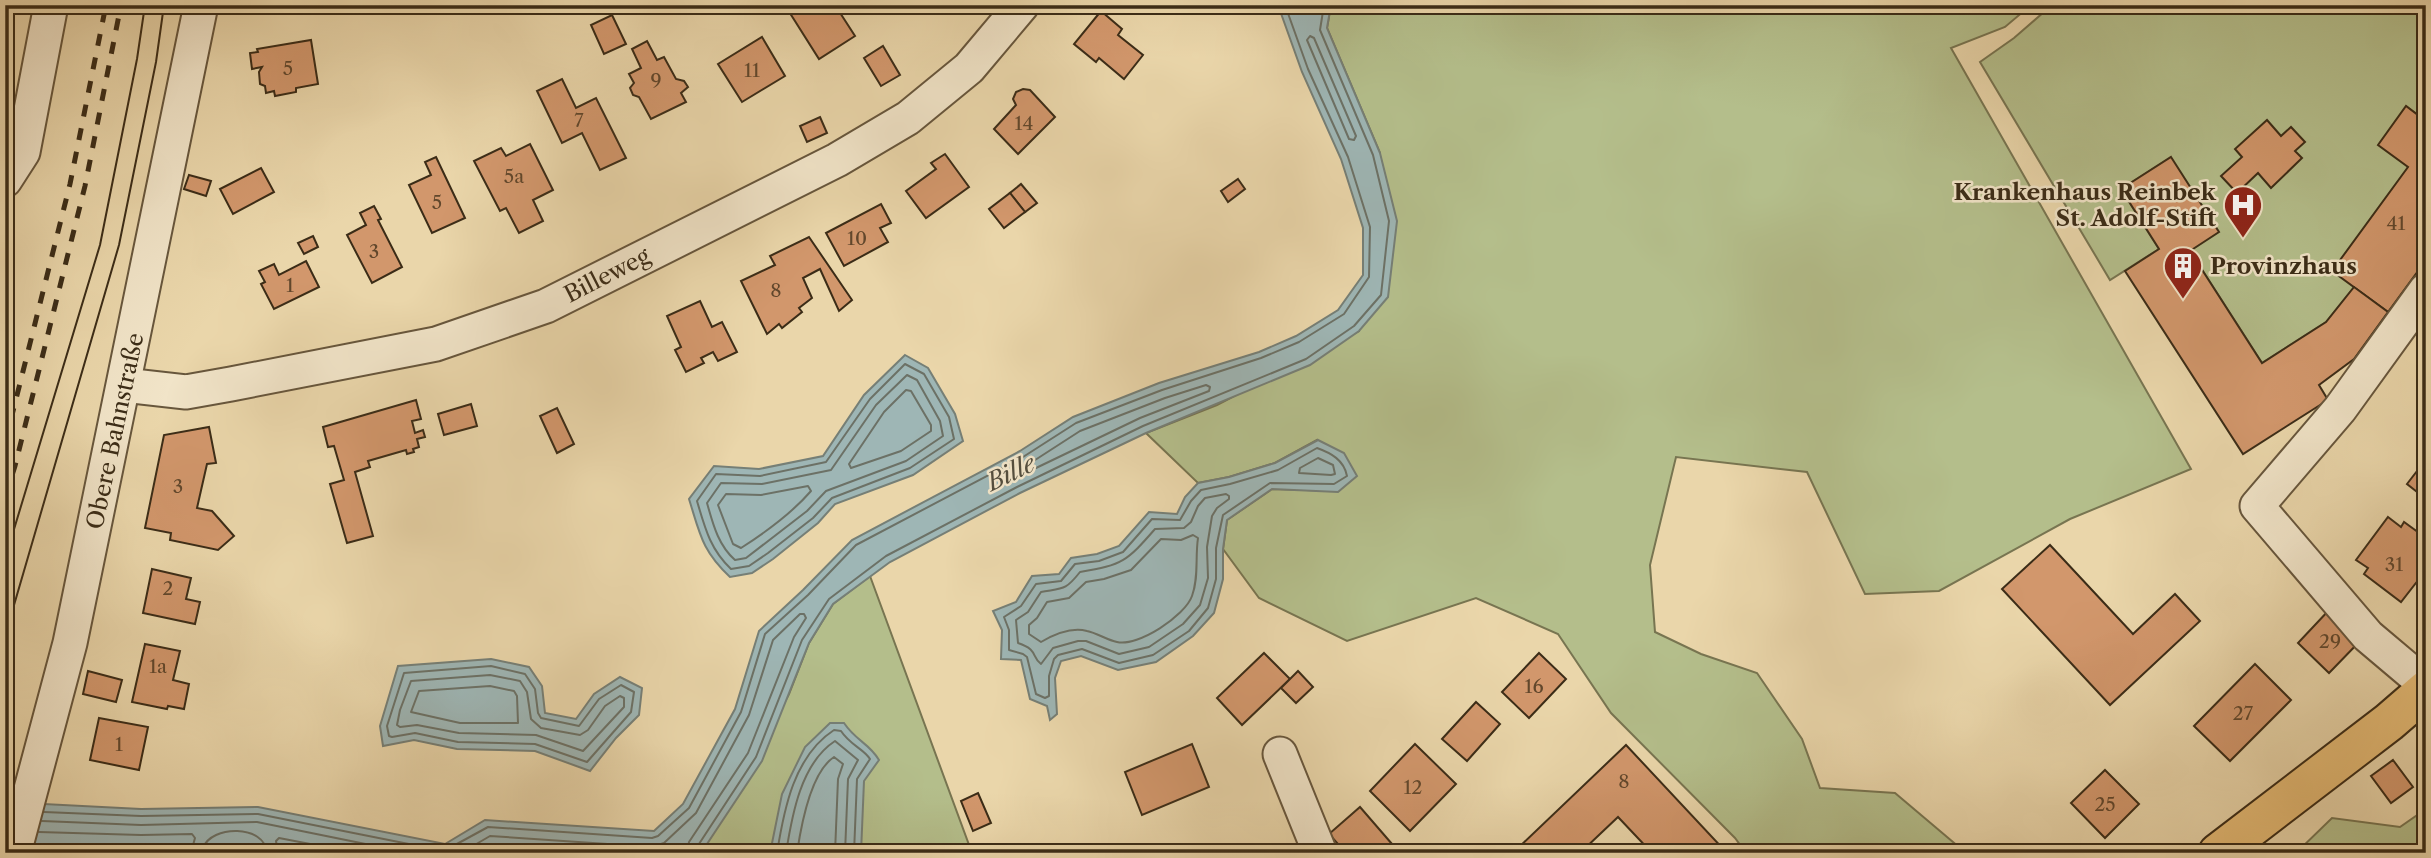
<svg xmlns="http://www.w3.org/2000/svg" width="2431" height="858" viewBox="0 0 2431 858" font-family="'Libre Caslon Text',serif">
<rect width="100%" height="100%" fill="#ead6aa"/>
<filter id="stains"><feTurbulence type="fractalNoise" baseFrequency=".00286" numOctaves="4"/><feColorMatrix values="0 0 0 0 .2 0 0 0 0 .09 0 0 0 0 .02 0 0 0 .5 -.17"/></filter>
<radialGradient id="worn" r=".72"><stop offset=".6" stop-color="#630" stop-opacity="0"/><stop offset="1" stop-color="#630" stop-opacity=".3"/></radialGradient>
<g fill="#b4be8b" stroke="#787551" stroke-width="2">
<polygon points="1331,5 2031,5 2005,27 1951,48 2191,469 2070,519 1939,591 1865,594 1807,472 1676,457 1650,565 1655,632 1701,654 1757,673 1802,739 1820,788 1895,793 1966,853 1746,853 1735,838 1611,713 1558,634 1476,598 1347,641 1259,598 1223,549 1227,520 1272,489 1338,491 1317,440 1275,463 1229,477 1198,483 1146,433 1217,405 1359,331 1380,153 1327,28"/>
<polygon points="2052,5 2416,5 2426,13 2426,105 2418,115 2407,107 2408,167 2354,287 2326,322 2262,363 2190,251 2170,158 2121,189 2159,249 2110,280 1980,62 2014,38"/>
<polygon points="870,576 972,853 701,853 722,819 789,694 809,643 833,604"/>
<polygon points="2426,809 2426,853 2296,853 2332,818 2400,827"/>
</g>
<g fill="#9eb6b5" stroke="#767f76" stroke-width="2">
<polygon points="1278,5 1331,5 1327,28 1380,153 1397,221 1388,297 1359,331 1310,365 1146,433 1020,493 890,562 833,604 809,643 762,761 701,853 270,853 243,848 150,853 5,853 5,802 141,809 258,807 445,844 485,820 654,831 683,804 735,709 759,631 803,590 852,540 1020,451 1073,417 1159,383 1259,352 1296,336 1338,310 1363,275 1363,228 1341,159 1302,72"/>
<path d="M905 355 928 368 955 414 963 441 913 475 835 504 818 523 773 559 752 573 730 577C702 551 700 534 689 499L714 466 759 469 823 456 864 395Z"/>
<polygon points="1318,440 1344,453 1357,476 1338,492 1272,489 1227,520 1223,549 1223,579 1214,613 1193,636 1156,662 1118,670 1081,656 1061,661 1055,678 1057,714 1050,720 1047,706 1030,699 1021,660 1001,659 1002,630 993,611 1016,602 1032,576 1059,574 1071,558 1097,554 1119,546 1149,512 1177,514 1185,497 1198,483 1229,477 1275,463"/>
<polygon points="491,659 529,667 542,686 545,713 576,719 594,694 620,677 642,688 639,715 616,738 590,771 535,751 457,749 414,740 383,746 380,726 398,666"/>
<path d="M830 723H844C856 741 869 743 879 760L864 781 861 853H770L782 794 805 747Z"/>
</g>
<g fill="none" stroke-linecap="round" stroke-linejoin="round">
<g stroke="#6c7166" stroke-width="2">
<polygon points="1310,36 1314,38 1356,136 1354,140 1349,139 1307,40"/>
<path d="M905 364 924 374 949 417 954 439 910 468 832 498 813 518 768 553 749 566 731 569C710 549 705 528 697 501L716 474 760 476 826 462 870 399Z"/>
<path d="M907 375 917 380 940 421 943 436 906 461 826 491 807 511 746 558 735 560C718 545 713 524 707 503L721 483 762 484 831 470 876 405Z"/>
<polygon points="1206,385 1210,387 1209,391 1140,418 1036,468 1031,466 1032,462 1080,431 1165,398"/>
<polygon points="906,390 911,391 931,425 931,431 901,451 851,468 849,464 884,412"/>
<path d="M1317 448C1331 453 1344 460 1347 476L1334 484 1270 483 1223 515 1216 548V579L1208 608 1189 631 1153 655 1119 663 1082 649 1058 655 1054 659 1049 676V696L1045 698 1036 694 1027 657 1023 654 1009 650V630L1004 617 1021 606 1036 584 1061 581 1075 564 1099 561 1123 552 1152 519 1180 520 1191 501 1201 490 1230 484 1278 470Z"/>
<polygon points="1318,458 1333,465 1335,474 1331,475 1299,473 1300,468"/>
<path d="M808 486 811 491C792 513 766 532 741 548L733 544 718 505 726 494 761 495Z"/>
<path d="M1226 494 1229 496V499L1217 508 1212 516 1207 547 1208 578 1200 605 1183 624 1149 647 1119 654 1086 641H1078L1053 648 1041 664C1031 657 1039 650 1018 643L1016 620 1028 612 1041 592C1063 588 1065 591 1080 572 1123 565 1127 561 1155 529L1184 528 1191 522 1198 506 1205 498Z"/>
<path d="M1193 535 1198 538C1195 558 1199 577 1192 596 1185 616 1138 647 1117 642 1107 640 1097 633 1087 631 1072 627 1053 635 1041 642L1029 634V625L1037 618 1047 602 1069 598 1086 582 1104 579 1131 570 1161 539 1181 540Z"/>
<polygon points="491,666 525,674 535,689 538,713 541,718 579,726 599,699 621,685 634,692 631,712 587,762 535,744 458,742 415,733 392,737 389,736 387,726 404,673"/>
<polygon points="490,675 520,681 527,692 531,719 541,728 580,735 588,730 605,706 620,696 624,698 624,707 583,751 536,735 459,733 417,725 400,727 397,725 400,710 411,681"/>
<polygon points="490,686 514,691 517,696 518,723 460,723 411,712 419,691"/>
<polyline points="44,812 141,816 258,814 444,851 488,827 652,838 658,836 689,808 741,712 765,634 808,595 856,545 1023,457 1076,423 1162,390 1261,358 1299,342 1344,314 1369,277 1370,227 1348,157 1308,69 1285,5"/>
<polyline points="42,821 141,825 257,822 410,853"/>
<polyline points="39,832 141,835 192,834 195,838 192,849"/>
<path d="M203 848C211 825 265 824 267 853"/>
<polyline points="278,853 276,841 279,838 357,853"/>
<polyline points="461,853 490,836 652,847 664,843 696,813 749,715 773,640 800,614 804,614 806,618 794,637 748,753 689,842 687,853"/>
<polyline points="481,853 492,847 585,853"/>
<polyline points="696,853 697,847 756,757 802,640 829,599 886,556 1017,487 1143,426 1306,359 1354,326 1381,295 1389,221 1373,155 1320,30 1324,5"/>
<path d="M777 853C784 809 794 756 834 730L841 731C850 745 864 749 870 759L857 779 854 853"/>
<path d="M786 853C792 815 801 763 835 741L858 760 848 779 845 853"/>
<path d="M797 853C801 826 811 772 834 757L843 764 838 779 835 853"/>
</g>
</g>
<g fill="#d2976c" stroke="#3b2c17" stroke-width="2">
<polygon points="795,5 835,5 855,36 819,59 788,10"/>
<polygon points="1101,11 1122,29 1118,35 1143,55 1124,79 1099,58 1096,62 1074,44"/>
<polygon points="612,15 626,44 604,54 591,25"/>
<polygon points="762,37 785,76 742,102 718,64"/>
<polygon points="311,40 318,84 296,88 296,92 275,96 274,91 266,93 265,86 260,84 259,72 262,67 252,69 250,53 258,52 257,49"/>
<polygon points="647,41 657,60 664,57 676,79 684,81 688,87 681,93 686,102 651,119 639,97 633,95 630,88 634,83 629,74 641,68 632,49"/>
<polygon points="883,46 900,75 881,86 864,58"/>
<polygon points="562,79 576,108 596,98 626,158 600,170 582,133 562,143 537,91"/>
<polygon points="1023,89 1030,90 1055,117 1018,154 994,129 1016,105 1013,99 1016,92"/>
<polygon points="2426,105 2426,260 2388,312 2332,271 2408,167 2378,145 2406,106 2418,115"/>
<polygon points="820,117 827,133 807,142 800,126"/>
<polygon points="2267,120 2281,136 2291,127 2305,142 2295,151 2302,158 2271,188 2258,173 2237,193 2221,176 2242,157 2235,149"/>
<polygon points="530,144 553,190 533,200 543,221 519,233 506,208 500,211 474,161 501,148 506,156"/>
<polygon points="945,154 969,187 926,218 906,191 936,169 931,163"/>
<polygon points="436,157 465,218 432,233 409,185 431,175 425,162"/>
<polygon points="2171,157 2219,232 2190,251 2262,363 2326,322 2354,287 2388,312 2354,359 2319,385 2328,400 2243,454 2125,271 2159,249 2121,189"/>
<polygon points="261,168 274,192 233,214 220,189"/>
<polygon points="189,175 211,181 206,196 184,189"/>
<polygon points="1238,179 1245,189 1228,202 1221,191"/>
<polygon points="1021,184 1037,203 1025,212 1010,193"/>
<polygon points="1010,193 1025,212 1004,228 989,209"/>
<polygon points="881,204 891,223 880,228 888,242 844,266 826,233"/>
<polygon points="374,206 381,219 378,220 402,267 372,283 347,235 366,225 360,213"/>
<polygon points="313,236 318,247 304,254 298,243"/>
<polygon points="809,237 852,300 839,311 820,269 803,278 812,298 799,308 802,312 782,328 779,324 767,334 741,281 775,265 770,256"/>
<polygon points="306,261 319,287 274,309 261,284 265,282 259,271 274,264 279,275"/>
<polygon points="700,301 712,327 722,322 737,352 718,361 713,352 701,358 704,363 686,372 675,350 681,347 667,316"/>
<polygon points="416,400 421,419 412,421 415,433 423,430 425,437 417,439 419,447 413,449 414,452 407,454 406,450 368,461 370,467 355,472 373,536 347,543 330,484 344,480 334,446 328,447 323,427"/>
<polygon points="471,404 477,426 444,435 438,414"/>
<polygon points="557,408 574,444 557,453 540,416"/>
<polygon points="209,427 216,463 207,464 197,508 212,511 234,536 218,550 170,540 171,533 145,528 164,435"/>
<polygon points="2424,462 2426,463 2426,499 2407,484"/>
<polygon points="2388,517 2401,527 2404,522 2426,538 2426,570 2401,602 2364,574 2368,568 2356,560"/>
<polygon points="2050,545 2133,634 2175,594 2200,621 2110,705 2002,589"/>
<polygon points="152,569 191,578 186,599 200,602 195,624 143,613"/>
<polygon points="2330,609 2362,639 2329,673 2298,643"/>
<polygon points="145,644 180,651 173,680 189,684 184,709 168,706 167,709 132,702"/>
<polygon points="1264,653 1290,679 1242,725 1217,698"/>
<polygon points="1539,653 1566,679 1529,718 1502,692"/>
<polygon points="2255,664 2291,700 2230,761 2194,726"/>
<polygon points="88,671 122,680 116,702 83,694"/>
<polygon points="1298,671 1313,687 1296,703 1281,688"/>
<polygon points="1476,702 1500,724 1467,761 1442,739"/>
<polygon points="99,718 148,727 139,770 90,760"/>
<polygon points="1192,744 1209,787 1142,815 1125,772"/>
<polygon points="1415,744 1456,784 1410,831 1370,791"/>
<polygon points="1626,745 1727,853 1652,853 1618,817 1580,853 1520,853 1517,849"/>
<polygon points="2393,760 2413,787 2391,803 2371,776"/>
<polygon points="2105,770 2139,804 2105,838 2071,803"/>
<polygon points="978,793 991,823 973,831 961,801"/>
<polygon points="1360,807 1392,844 1382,853 1346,853 1329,834"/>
<polygon points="207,850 207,853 175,853 177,851"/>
</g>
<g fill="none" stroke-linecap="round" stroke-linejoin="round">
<g stroke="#67563c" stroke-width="37">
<g id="minor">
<polyline points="5,180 23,152 51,5"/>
<polyline points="2426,290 2340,409 2257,506 2368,636 2426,685"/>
<polyline points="124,385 186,392 231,384 436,344 546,306 837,160 908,118 969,68 1022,5"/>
<polyline points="1280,754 1320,853"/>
<polyline points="14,853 70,643 201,5"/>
</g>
</g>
<g stroke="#3b2c17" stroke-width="42">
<polyline id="major" points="2218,853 2389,722 2426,690"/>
</g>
<use href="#minor" stroke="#f1e4c8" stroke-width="33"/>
<use href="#major" stroke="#e5bb75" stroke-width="38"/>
<g stroke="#3b2c17" stroke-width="2">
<polyline points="5,559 100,245 137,59 145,5"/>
<polyline points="5,636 119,245 156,62 164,5"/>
</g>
<g stroke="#3b2c17" stroke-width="5" stroke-dasharray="12 12" stroke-linecap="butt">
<polyline points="5,443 70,184 106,5"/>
<polyline points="5,497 15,466 85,186 121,5"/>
</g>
</g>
<defs>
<g id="hospital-pin" transform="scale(2.0125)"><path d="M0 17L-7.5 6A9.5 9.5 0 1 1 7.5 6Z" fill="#8f2418" stroke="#f1e4c8"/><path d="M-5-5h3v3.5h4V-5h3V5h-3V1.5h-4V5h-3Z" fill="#fff"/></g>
<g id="building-pin" transform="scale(2.0125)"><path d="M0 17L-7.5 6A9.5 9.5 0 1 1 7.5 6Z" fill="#8f2418" stroke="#f1e4c8"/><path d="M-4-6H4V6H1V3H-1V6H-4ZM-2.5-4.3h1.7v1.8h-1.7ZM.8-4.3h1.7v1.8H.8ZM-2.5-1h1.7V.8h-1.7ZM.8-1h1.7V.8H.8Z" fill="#fff"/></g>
</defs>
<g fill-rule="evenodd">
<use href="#hospital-pin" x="2243" y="205"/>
<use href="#building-pin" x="2183" y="266"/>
</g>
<g text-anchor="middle" stroke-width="5" stroke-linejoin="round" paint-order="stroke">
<g font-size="19" fill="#61472c">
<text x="288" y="75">5</text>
<text x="752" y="77">11</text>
<text x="656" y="87">9</text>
<text x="579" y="127">7</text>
<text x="1024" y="130">14</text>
<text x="514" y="183">5a</text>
<text x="437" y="209">5</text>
<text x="2396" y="230">41</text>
<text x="857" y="245">10</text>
<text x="374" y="258">3</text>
<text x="290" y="292">1</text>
<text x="776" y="297">8</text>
<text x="178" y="493">3</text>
<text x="2394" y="571">31</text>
<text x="168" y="595">2</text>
<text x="2330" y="648">29</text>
<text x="158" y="673">1a</text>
<text x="1534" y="693">16</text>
<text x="2243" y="720">27</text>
<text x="119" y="751">1</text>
<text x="1624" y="788">8</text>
<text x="1413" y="794">12</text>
<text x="2105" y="811">25</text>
</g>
<g font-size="23" font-weight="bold" fill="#3b2c17" stroke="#f1e4c8" text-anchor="end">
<text x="2216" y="200">Krankenhaus Reinbek<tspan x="2216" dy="26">St. Adolf-Stift</tspan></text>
<text x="2210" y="274" text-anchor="start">Provinzhaus</text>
</g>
<g font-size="23" fill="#3b2c17" stroke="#f1e4c8">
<text transform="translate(607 275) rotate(-27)" y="8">Billeweg</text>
<text transform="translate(115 431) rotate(-78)" y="8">Obere Bahnstraße</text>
</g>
<g font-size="24" font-style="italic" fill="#544e3e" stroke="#f1e4c8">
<text transform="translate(1011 473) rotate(-26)" y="8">Bille</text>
</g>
</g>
<rect width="2431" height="858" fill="none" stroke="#ead6aa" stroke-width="28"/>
<rect x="7" y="7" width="2417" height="844" fill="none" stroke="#3b2c17" stroke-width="3.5"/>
<rect x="14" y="14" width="2403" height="830" fill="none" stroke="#3b2c17" stroke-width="2"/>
<rect width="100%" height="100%" filter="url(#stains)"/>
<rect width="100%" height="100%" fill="url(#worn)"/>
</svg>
